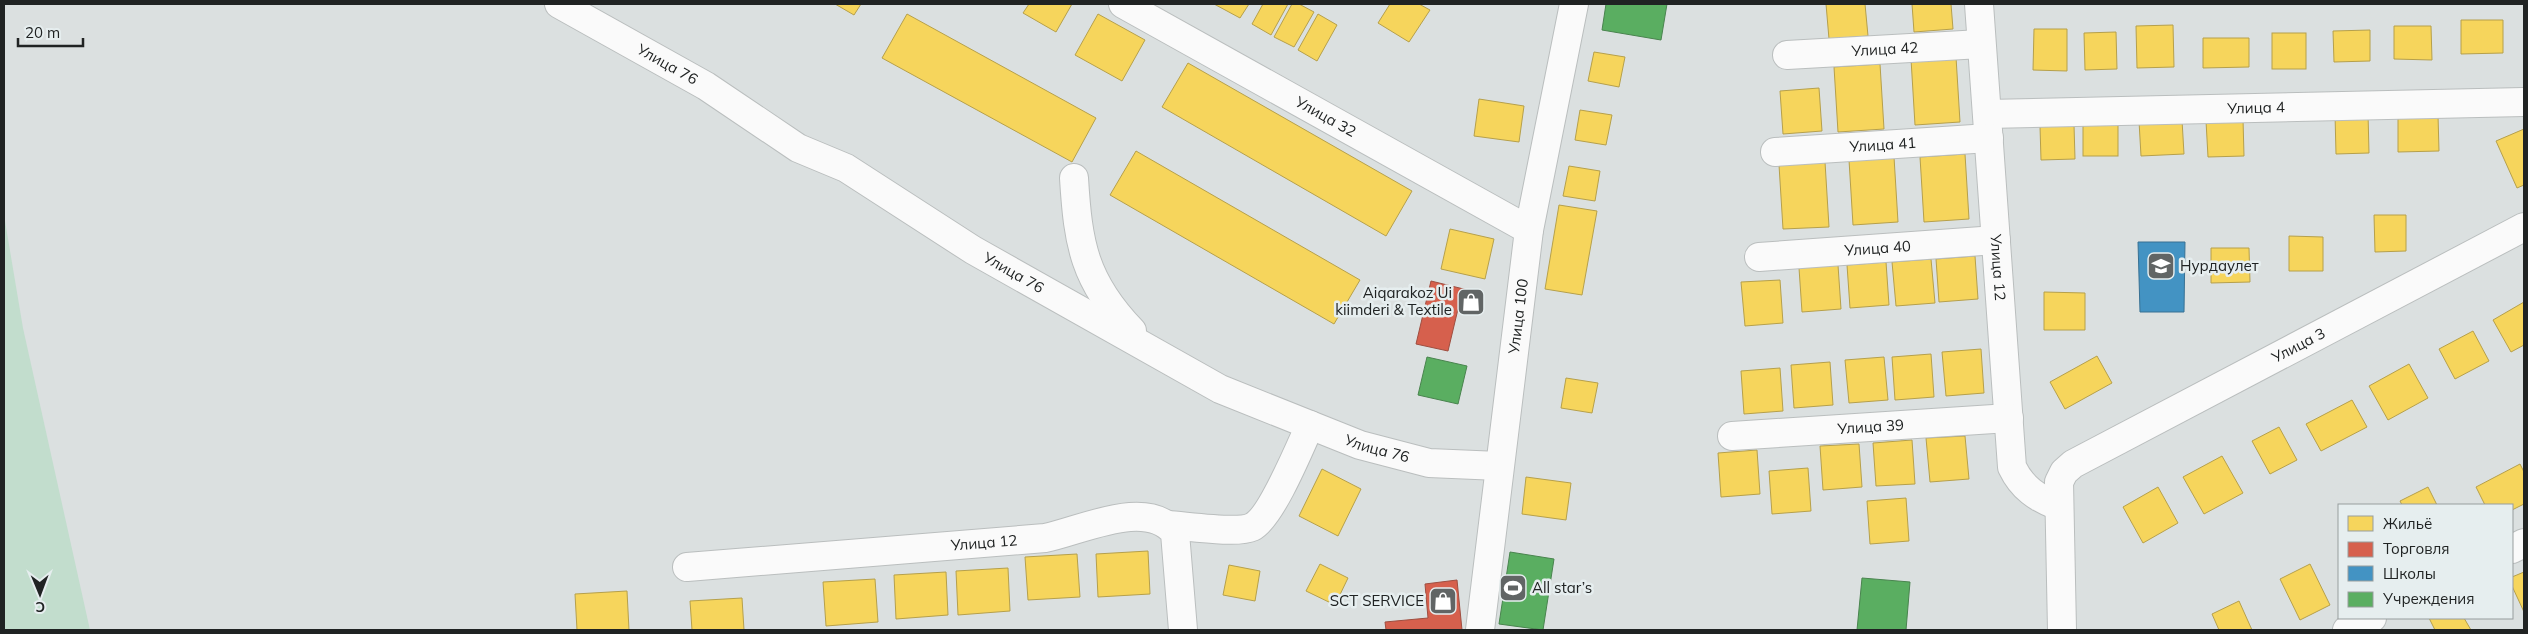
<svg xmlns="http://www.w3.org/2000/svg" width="2528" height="634" viewBox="0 0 2528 634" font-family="Mulish,sans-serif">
<rect width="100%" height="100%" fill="#dbe0e0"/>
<polygon fill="#c2ddcd" points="4,215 23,328 90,630 4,630"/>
<g fill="#f6d55c" stroke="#b6a04b">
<polygon points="835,4 861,4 854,15"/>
<polygon points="1029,4 1072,4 1056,32 1023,13"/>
<polygon points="1214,4 1249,4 1240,18"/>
<polygon points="1263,4 1288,4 1271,35 1252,24"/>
<polygon points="1292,4 1299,4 1314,12 1294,47 1274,37"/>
<polygon points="1390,4 1419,4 1430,10 1409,42 1378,23"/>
<polygon points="1826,4 1865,4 1868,36 1829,39"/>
<polygon points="1912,4 1951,4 1953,29 1914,32"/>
<polygon points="907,14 1096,118 1072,162 882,58"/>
<polygon points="1098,14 1145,40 1122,81 1075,55"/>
<polygon points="1318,14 1337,25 1317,61 1298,50"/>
<polygon points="2461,20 2503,20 2503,53 2461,54"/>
<polygon points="2173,25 2174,67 2137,68 2136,26"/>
<polygon points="2394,26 2431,26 2432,60 2394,59"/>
<polygon points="2034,29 2067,29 2067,71 2033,70"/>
<polygon points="2370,30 2370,61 2334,62 2333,31"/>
<polygon points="2116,32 2117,69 2085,70 2084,33"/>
<rect x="2272" y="33" width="34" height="36"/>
<polygon points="2203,38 2249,38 2249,67 2203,68"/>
<polygon points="1594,52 1625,57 1619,87 1588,81"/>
<polygon points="1956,57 1960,122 1915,125 1911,59"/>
<polygon points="1188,63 1412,191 1386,236 1162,107"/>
<polygon points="1880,64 1884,129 1838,132 1834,67"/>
<polygon points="1819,88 1822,131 1783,134 1780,91"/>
<polygon points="1479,99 1524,106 1519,142 1474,136"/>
<polygon points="1580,110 1612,115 1606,145 1575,140"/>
<polygon points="2368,113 2369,153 2336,154 2335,114"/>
<polygon points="2438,115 2439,151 2398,152 2398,116"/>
<polygon points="2243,119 2244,156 2208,157 2206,121"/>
<rect x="2083" y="120" width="35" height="36"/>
<polygon points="2182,120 2184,154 2141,156 2139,121"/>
<polygon points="2074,125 2075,159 2041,160 2040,126"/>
<polygon points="2524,129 2524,185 2517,188 2496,141"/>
<polygon points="1136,151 1360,280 1334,324 1110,195"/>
<polygon points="1965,154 1969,219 1924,222 1920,157"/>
<polygon points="1894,157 1898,222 1853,225 1849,160"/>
<polygon points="1825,162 1829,227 1783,229 1779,165"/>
<polygon points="1569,166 1600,171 1595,201 1563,196"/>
<polygon points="1559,205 1597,211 1582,295 1545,289"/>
<polygon points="2374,215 2406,215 2406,251 2375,252"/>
<polygon points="1450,229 1494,239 1485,279 1441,269"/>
<polygon points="2289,236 2323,237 2323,271 2289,271"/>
<polygon points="2211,248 2249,248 2250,282 2211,283"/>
<polygon points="1975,256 1978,299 1939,302 1936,259"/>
<polygon points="1931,259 1935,303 1896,306 1892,262"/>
<polygon points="1886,262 1889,305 1850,308 1847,265"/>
<polygon points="1838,265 1841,309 1802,312 1799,268"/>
<polygon points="1780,280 1783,323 1745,326 1741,282"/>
<polygon points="2044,292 2085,293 2085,330 2044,330"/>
<polygon points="2524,302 2524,345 2511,352 2493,320"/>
<polygon points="2473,331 2489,361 2455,379 2439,349"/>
<polygon points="1981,349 1984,393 1946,396 1942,352"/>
<polygon points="1931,354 1934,397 1895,400 1892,357"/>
<polygon points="2097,356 2112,383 2065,409 2050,382"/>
<polygon points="1884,357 1888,400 1849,403 1845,360"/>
<polygon points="1830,362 1833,405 1794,408 1791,365"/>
<polygon points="2409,364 2428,398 2388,420 2369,386"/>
<polygon points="1780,368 1783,411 1744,414 1741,371"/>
<polygon points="1566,378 1598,383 1592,413 1561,408"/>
<polygon points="2352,400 2367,427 2321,451 2306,424"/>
<polygon points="2279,427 2297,460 2270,474 2252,441"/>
<polygon points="1965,436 1969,479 1930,482 1926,438"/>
<polygon points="1912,440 1915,484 1876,486 1873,443"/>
<polygon points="1859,444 1862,487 1823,490 1820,446"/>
<polygon points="1757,450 1760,494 1721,497 1718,453"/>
<polygon points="2222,456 2243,493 2204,514 2183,477"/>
<polygon points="2520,464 2524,472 2524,504 2512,510 2512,505 2485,505 2476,487"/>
<polygon points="1808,468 1811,511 1772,514 1769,471"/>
<polygon points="1322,469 1361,489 1338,536 1299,516"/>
<polygon points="1526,477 1571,483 1566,520 1522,514"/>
<polygon points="2158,487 2178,523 2143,543 2123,507"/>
<polygon points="2428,487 2437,505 2402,505 2400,501"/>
<polygon points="1906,498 1909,541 1870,544 1867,501"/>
<polygon points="1148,551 1150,594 1098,597 1096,554"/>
<polygon points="1077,554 1080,597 1028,600 1025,557"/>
<polygon points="1320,564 1348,578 1335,605 1306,591"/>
<polygon points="2310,564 2330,605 2300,620 2280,579"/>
<polygon points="1229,565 1260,571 1255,601 1223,595"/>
<polygon points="1008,568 1010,611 958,615 956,571"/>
<polygon points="946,572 948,615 896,619 894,575"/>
<polygon points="2524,572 2524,612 2512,586 2512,577"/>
<polygon points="875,579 878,622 826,626 823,582"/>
<polygon points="627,591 629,630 577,630 575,594"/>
<polygon points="742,598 744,630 692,630 690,601"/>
<polygon points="2239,601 2252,630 2219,630 2212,614"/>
<polygon points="2429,618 2464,618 2471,630 2435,630"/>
</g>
<g fill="#d6604d" stroke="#9f4e40">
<polygon points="1431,281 1480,293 1475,313 1458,309 1448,351 1416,344"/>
<polygon points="1457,580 1462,630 1386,630 1385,622 1428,618 1425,584"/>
</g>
<polygon fill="#4393c3" stroke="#387193" points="2138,242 2185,242 2184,312 2140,312"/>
<g fill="#5aae61" stroke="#49844e">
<polygon points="1606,4 1667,4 1661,40 1602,30"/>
<polygon points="1427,357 1467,366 1458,404 1418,395"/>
<polygon points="1510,552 1554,559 1543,630 1499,624"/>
<polygon points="1862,578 1910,582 1906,630 1857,630"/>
</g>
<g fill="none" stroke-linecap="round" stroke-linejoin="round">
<g stroke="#babebe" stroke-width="30">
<g id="minor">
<path id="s1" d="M559 4 706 86 798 148 846 168 973 250 1220 389 1360 445 1429 463 1499 466"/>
<path id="s2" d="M1123 4 1529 230"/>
<path id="s3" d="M1979 4 2012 467C2022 488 2037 498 2058 506"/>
<path id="s4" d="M1787 55 1981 44"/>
<path id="s5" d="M1987 114 2524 102"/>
<path id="s6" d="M1775 152 1989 138"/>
<path d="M1074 178C1078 244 1084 281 1132 331"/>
<path id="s7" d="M1759 257 1996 240"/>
<path id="s8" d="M1732 436 2009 418"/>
<path d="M1168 525C1186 526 1237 534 1252 527 1271 518 1300 447 1310 425"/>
<polyline points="2512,549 2524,543"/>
<path id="s9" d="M687 567 1045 538C1081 531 1147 497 1175 533L1183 630"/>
<path id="s10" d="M1480 630 1529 230 1574 4"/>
<path id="s11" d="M2062 630 2059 482 2064 472 2073 464 2524 227"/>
<polyline points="2347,630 2372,618"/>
</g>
</g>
<use href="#minor" stroke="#fafafa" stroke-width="28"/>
</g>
<defs>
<g id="school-square" transform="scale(1.4375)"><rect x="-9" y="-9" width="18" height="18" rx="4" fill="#616565" stroke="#e6eeef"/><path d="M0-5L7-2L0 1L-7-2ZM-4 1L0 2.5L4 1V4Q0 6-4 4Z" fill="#fff"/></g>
<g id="shop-square" transform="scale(1.4375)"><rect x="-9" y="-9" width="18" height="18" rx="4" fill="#616565" stroke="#e6eeef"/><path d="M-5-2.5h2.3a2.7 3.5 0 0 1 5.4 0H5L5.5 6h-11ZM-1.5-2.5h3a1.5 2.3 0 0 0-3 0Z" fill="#fff"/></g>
<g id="stadium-square" transform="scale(1.4375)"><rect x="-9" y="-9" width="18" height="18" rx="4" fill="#616565" stroke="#e6eeef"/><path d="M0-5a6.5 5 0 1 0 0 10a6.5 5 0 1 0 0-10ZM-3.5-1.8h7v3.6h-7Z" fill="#fff"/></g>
</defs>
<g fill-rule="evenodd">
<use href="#school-square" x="2161" y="266"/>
<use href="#shop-square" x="1471" y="302"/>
<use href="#stadium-square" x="1513" y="588"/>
<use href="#shop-square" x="1443" y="601"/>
</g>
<g text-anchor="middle" stroke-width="5" stroke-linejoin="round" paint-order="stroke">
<g font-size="15" fill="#202323" stroke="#e6eeef">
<text dy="5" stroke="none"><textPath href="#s4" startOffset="98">Улица 42</textPath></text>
<text dy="5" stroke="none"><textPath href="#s1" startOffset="124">Улица 76</textPath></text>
<text dy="5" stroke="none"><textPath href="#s5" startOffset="269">Улица 4</textPath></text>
<text dy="5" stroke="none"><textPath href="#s2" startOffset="232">Улица 32</textPath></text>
<text dy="5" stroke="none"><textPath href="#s6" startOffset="108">Улица 41</textPath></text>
<text dy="5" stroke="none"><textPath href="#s7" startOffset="119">Улица 40</textPath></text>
<text dy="5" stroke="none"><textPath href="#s3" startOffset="264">Улица 12</textPath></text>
<text dy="5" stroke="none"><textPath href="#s1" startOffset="529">Улица 76</textPath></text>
<text dy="5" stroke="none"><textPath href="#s10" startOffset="316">Улица 100</textPath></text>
<text dy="5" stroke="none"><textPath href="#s11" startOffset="426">Улица 3</textPath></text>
<text dy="5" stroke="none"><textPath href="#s8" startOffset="139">Улица 39</textPath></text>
<text dy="5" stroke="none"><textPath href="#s1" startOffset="934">Улица 76</textPath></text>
<text dy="5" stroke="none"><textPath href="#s9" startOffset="298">Улица 12</textPath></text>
</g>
<g font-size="15" fill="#202323" stroke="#e6eeef" text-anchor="start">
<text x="2180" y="271">Нурдаулет</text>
<text x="1452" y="298" text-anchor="end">Aiqarakoz Ui<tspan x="1452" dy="17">kiimderi &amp; Textile</tspan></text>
<text x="1532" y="593">All star’s</text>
<text x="1424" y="606" text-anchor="end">SCT SERVICE</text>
</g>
</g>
<rect width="2528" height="634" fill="none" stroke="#202323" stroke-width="10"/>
<rect x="2338" y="504" width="175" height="115" fill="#e6eeef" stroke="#979d9d"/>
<rect x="2348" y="516" width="25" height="15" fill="#f6d55c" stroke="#979d9d"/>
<text x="2383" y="529" font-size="15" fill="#202323">Жильё</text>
<rect x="2348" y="542" width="25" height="15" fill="#d6604d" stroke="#979d9d"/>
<text x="2383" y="554" font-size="15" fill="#202323">Торговля</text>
<rect x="2348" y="566" width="25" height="15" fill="#4393c3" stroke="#979d9d"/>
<text x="2383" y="579" font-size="15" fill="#202323">Школы</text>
<rect x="2348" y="592" width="25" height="15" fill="#5aae61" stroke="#979d9d"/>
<text x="2383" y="604" font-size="15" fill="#202323">Учреждения</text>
<g transform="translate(40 594) rotate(179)" stroke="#e6eeef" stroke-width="4" paint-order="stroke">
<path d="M0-4L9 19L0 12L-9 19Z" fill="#202323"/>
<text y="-8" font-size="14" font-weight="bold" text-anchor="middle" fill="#202323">С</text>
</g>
<path d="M18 38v8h65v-8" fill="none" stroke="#202323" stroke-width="2.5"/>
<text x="25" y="38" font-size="15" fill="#202323" stroke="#e6eeef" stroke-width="4" paint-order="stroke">20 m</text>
</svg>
